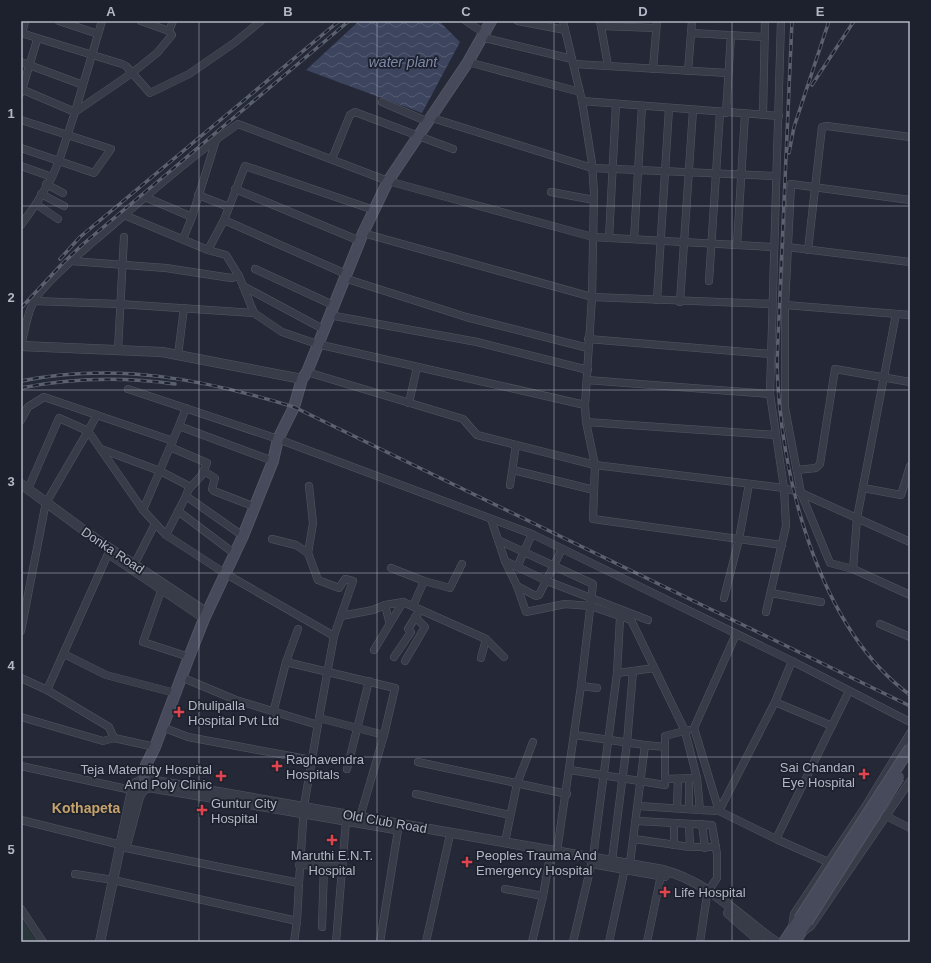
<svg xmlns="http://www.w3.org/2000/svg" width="931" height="963" viewBox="0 0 931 963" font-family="Arial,sans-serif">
<defs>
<pattern id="water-waves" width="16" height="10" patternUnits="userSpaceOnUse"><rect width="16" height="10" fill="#3c445e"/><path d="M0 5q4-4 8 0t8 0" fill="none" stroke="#565d73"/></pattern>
</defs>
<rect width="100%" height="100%" fill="#252937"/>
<polygon fill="#29373b" points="21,917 37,942 21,942"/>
<polygon fill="url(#water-waves)" points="359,21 439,21 460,42 422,113 306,70"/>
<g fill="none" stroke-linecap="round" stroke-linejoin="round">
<g stroke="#535663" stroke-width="8">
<g id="minor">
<polyline points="59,21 98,34"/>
<polyline points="466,21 484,33"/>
<polyline points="518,21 565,30"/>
<polyline points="563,21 582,101 592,163 594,193 592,297 585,405 586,422 595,465 593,519 782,545"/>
<polyline points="600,21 608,66"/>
<polyline points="601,26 656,28"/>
<polyline points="169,31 173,21"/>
<polyline points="21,33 122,64 126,66 150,93 189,74 234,43 261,21"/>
<polyline points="691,33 765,37"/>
<polyline points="22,34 25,21"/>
<polyline points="481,37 572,59"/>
<polyline points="21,62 83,85"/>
<polyline points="468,62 580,92"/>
<polyline points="574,64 728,73"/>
<polyline points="653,69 657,21"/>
<polyline points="688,71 692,21"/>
<polyline points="21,89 75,112 102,21"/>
<polyline points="21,93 37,40"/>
<polyline points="582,101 779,116"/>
<polyline points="382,102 426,121"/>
<polyline points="726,113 731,35"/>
<polyline points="763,115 765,21"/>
<polyline points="429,117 592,168 776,176"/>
<polyline points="21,120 111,149 94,173 21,148"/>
<polyline points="332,159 350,115 355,112 453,149"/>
<polyline points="21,166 52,177 36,204 21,225"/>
<polyline points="52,177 59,161 75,112 132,73 157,53 172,35 169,31 141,21"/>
<polyline points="46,184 63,193"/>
<polyline points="235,189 360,241"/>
<polyline points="551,192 594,200"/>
<polyline points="41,194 64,206"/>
<polyline points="198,195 229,207"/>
<polyline points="145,197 192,217"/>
<polyline points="910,200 791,184 785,305 785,408 801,493 830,563 853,569 910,595"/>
<polyline points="36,204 58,219"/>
<polyline points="374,210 245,166 224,220 208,250 226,255 239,276 254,313 282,332 317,344 585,405"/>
<polyline points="124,215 208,250"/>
<polyline points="224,220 346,274"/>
<polyline points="363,233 592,297 772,304"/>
<polyline points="609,238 616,104"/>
<polyline points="183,239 192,217 216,140"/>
<polyline points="634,239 642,106"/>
<polyline points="737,245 745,114"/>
<polyline points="787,247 910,262"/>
<polyline points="808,250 822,127 827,126 910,137"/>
<polyline points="71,261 166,268 231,278 239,276"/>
<polyline points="255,269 333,305"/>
<polyline points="344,278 466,317 588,348"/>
<polyline points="709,281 720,112"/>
<polyline points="243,286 323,329"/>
<polyline points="657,300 669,108"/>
<polyline points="34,301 119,304 254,313"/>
<polyline points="680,302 693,110"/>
<polyline points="785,305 910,315"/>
<polyline points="329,315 477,342 588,370"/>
<polyline points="588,339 771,354"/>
<path d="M21 345C25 331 27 313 34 301 44 283 78 255 94 241 141 201 187 159 238 124L388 181 593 237 773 247"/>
<polyline points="118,350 124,237"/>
<polyline points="178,355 184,308"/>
<polyline points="307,372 463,419 477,435 595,465 784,488 801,493 910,542"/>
<polyline points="587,380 770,394"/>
<polyline points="128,389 278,439 532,534 792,661 910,722"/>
<polyline points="409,403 417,367"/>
<polyline points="186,408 179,426 273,461"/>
<polyline points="97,415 88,431 143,510 166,535 226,574 334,636"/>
<polyline points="21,420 28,407 44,397 173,441"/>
<polyline points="586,422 776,435"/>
<polyline points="170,447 207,463 201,476 188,490"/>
<polyline points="101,449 160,471 187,485 189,488 186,496"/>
<polyline points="513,470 594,490"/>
<polyline points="797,470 816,468 820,464 835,369 910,382"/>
<polyline points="204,471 215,478 212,489 214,491 255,507"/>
<polyline points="510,485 516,445"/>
<polyline points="863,488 901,495 910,466"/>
<polyline points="28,489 59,418 88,431 46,503"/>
<polyline points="143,510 179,426"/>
<polyline points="178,511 235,554"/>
<polyline points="491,519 505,561 517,586 526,612 565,604 591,606 631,620 685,731 697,778 700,810 639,806"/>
<polyline points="166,535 186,496 243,536"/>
<polyline points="272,539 296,545 308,553"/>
<polyline points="498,540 593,584 581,686 557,851"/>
<polyline points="505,561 547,581 648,620"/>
<polyline points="134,565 155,524"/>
<polyline points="517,567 532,534"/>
<polyline points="391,568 424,581 450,588 462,564"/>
<polyline points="853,569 857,518 896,314"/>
<polyline points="517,586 536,596 539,595 562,549"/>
<polyline points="161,591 143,642 189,657"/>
<polyline points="771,593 821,602"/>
<polyline points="724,598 739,539 749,484"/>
<polyline points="385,605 389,621"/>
<polyline points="413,606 424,581"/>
<polyline points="766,612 786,526 784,488 770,394 781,21"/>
<polyline points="341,616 373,610 385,605 403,602 486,639 504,657"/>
<polyline points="880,624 910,637"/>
<polyline points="21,631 45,507"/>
<polyline points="736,634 694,728 719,811 776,839 828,862"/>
<polyline points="374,650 403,602"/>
<polyline points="64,654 106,675 175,693"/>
<polyline points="394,657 411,632 408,629 420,610"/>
<polyline points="481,658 486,639"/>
<polyline points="405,661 425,627 415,617"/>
<polyline points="286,662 395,688 384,735 360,817"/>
<polyline points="633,671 654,668"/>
<polyline points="181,677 236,700 318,725"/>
<polyline points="21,678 47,690 108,554 204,619"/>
<polyline points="581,686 597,688"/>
<polyline points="47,690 109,727 114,738"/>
<polyline points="775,702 832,726"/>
<polyline points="273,713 286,662 298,629"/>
<polyline points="21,717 103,741 114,738 155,747"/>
<polyline points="319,718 384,735"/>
<polyline points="162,727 188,737 312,760"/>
<polyline points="575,735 645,745"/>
<polyline points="418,762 567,794"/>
<polyline points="21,766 136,791"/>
<polyline points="347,769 369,681"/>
<polyline points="570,770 665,785 665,736 688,730"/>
<polyline points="665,779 697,778"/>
<polyline points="416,794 510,815"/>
<polyline points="677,808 678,779"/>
<polyline points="689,809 689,778"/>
<polyline points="700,810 719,811 775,702 792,661"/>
<polyline points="882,814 910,828"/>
<polyline points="21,820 121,845"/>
<polyline points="637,821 712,825 717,854 717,878 709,890"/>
<polyline points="689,824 690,847"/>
<polyline points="702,824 705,848"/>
<polyline points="634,839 690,847 716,847"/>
<polyline points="776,839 849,691"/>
<polyline points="505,842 517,784 533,742"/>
<polyline points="674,845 674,823"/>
<polyline points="126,848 299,883 304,806 319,718 334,636 353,581 345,579 339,588 318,580 308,553 313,523 309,486"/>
<polyline points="612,860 627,743 633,671 617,673"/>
<polyline points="630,863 645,745 665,747"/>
<polyline points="299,865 324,866 322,927"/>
<polyline points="324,866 342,866"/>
<polyline points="75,874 113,880 297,921 299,883"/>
<polyline points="505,889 543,896"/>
<polyline points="21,909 43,942"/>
<polyline points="792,928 794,914 865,807 910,733"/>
<polyline points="803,932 811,926 910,781"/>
<polyline points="294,942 297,921"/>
<polyline points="336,942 346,821"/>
<polyline points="380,942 398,830"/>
<polyline points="426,942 449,839"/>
<polyline points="532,942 543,896 550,856"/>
<polyline points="573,942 593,857 617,673 620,618"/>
<polyline points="609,942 625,868"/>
<polyline points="647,942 661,875"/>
<polyline points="700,942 707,895"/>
</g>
</g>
<g stroke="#535663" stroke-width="10">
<g id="tertiary">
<polyline points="21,346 162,352 302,379"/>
<polyline points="21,484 100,542 207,613"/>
<polyline points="127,842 139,797 143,790 149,787 395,829"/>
<polyline points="597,864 665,876"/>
<polyline points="728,913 761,942"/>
<path d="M100 942 132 790 136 783 144 779 663 870C709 882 737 915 776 942"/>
</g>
</g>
<g stroke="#535663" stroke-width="12">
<g id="secondary">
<polyline points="144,779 146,765 155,747 189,657 204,619 243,536 273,461 278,439 294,407 302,379 307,372 363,233 388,181 468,62 491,21"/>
<polyline points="784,942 799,919"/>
<polyline points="795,942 807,922"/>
</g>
</g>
<use href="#minor" stroke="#383c48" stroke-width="7"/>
<use href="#tertiary" stroke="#383c48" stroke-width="9"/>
<use href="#secondary" stroke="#474a5a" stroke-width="10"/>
<g stroke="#5c6170" stroke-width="3.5">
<g id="rail">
<path d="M792 21 777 362C779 471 817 627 910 695"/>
<polyline points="812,85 854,21"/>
<polyline points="789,153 794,127 829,21"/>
<polyline points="60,259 80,237 339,21"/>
<polyline points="21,308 61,265 82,245 349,21"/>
<path d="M21 381C116 362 203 379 294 407L910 706"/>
<path d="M21 388C71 378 125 377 175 384"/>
</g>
</g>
<use href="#rail" stroke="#1d212d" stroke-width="2" stroke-dasharray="6" stroke-linecap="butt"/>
<g stroke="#535663" stroke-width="12" stroke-linecap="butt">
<g id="secondary-bridge">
<polyline points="799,919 910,748"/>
<polyline points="807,922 899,777"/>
</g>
</g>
<use href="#secondary-bridge" stroke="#474a5a" stroke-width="10"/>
</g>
<path fill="none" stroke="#b3b6c4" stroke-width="1" stroke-opacity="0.55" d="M199 21V942M377 21V942M554 21V942M732 21V942M21 206H910M21 390H910M21 573H910M21 757H910"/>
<g fill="#e0444e" stroke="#1d212d" stroke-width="1.5">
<path d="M177 706h4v4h4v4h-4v4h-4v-4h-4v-4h4z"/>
<path d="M275 760h4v4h4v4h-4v4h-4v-4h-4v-4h4z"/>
<path d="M862 768h4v4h4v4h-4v4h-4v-4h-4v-4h4z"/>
<path d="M219 770h4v4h4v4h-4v4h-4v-4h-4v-4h4z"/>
<path d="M200 804h4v4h4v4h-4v4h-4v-4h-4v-4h4z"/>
<path d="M330 834h4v4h4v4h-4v4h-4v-4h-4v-4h4z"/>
<path d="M465 856h4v4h4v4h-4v4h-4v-4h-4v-4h4z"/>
<path d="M663 886h4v4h4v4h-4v4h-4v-4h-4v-4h4z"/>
</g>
<g text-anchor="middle" stroke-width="3.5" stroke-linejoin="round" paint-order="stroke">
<g font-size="13" fill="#b3b6c4" stroke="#1d212d">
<text transform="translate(113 550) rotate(34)" y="5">Donka Road</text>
<text transform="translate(385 821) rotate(10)" y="5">Old Club Road</text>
</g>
<g font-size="13" fill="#b3b6c4" stroke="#1d212d" text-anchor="start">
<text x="188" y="710">Dhulipalla<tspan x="188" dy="15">Hospital Pvt Ltd</tspan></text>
<text x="286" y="764">Raghavendra<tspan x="286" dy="15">Hospitals</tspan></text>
<text x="855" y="772" text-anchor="end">Sai Chandan<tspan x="855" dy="15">Eye Hospital</tspan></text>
<text x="212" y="774" text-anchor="end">Teja Maternity Hospital<tspan x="212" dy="15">And Poly Clinic</tspan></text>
<text x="211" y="808">Guntur City<tspan x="211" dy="15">Hospital</tspan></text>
<text x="332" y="860" text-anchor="middle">Maruthi E.N.T.<tspan x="332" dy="15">Hospital</tspan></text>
<text x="476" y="860">Peoples Trauma And<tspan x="476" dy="15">Emergency Hospital</tspan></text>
<text x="674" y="897">Life Hospital</text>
</g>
<g font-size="14" font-style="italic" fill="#7e89a8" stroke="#1d212d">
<text x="403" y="67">water plant</text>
</g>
<g font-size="14" font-weight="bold" fill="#c6a36c" stroke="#1d212d">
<text x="86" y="813">Kothapeta</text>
</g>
</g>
<rect width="931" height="963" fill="none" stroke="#1d212d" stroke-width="44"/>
<rect x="22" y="22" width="887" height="919" fill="none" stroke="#b3b6c4" stroke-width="1.5"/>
<g font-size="13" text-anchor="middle" font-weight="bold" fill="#b3b6c4">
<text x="111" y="16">A</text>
<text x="288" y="16">B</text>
<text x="466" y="16">C</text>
<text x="643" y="16">D</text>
<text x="820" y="16">E</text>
<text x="11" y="118">1</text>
<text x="11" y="302">2</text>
<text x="11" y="486">3</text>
<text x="11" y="670">4</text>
<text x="11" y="854">5</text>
</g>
</svg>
